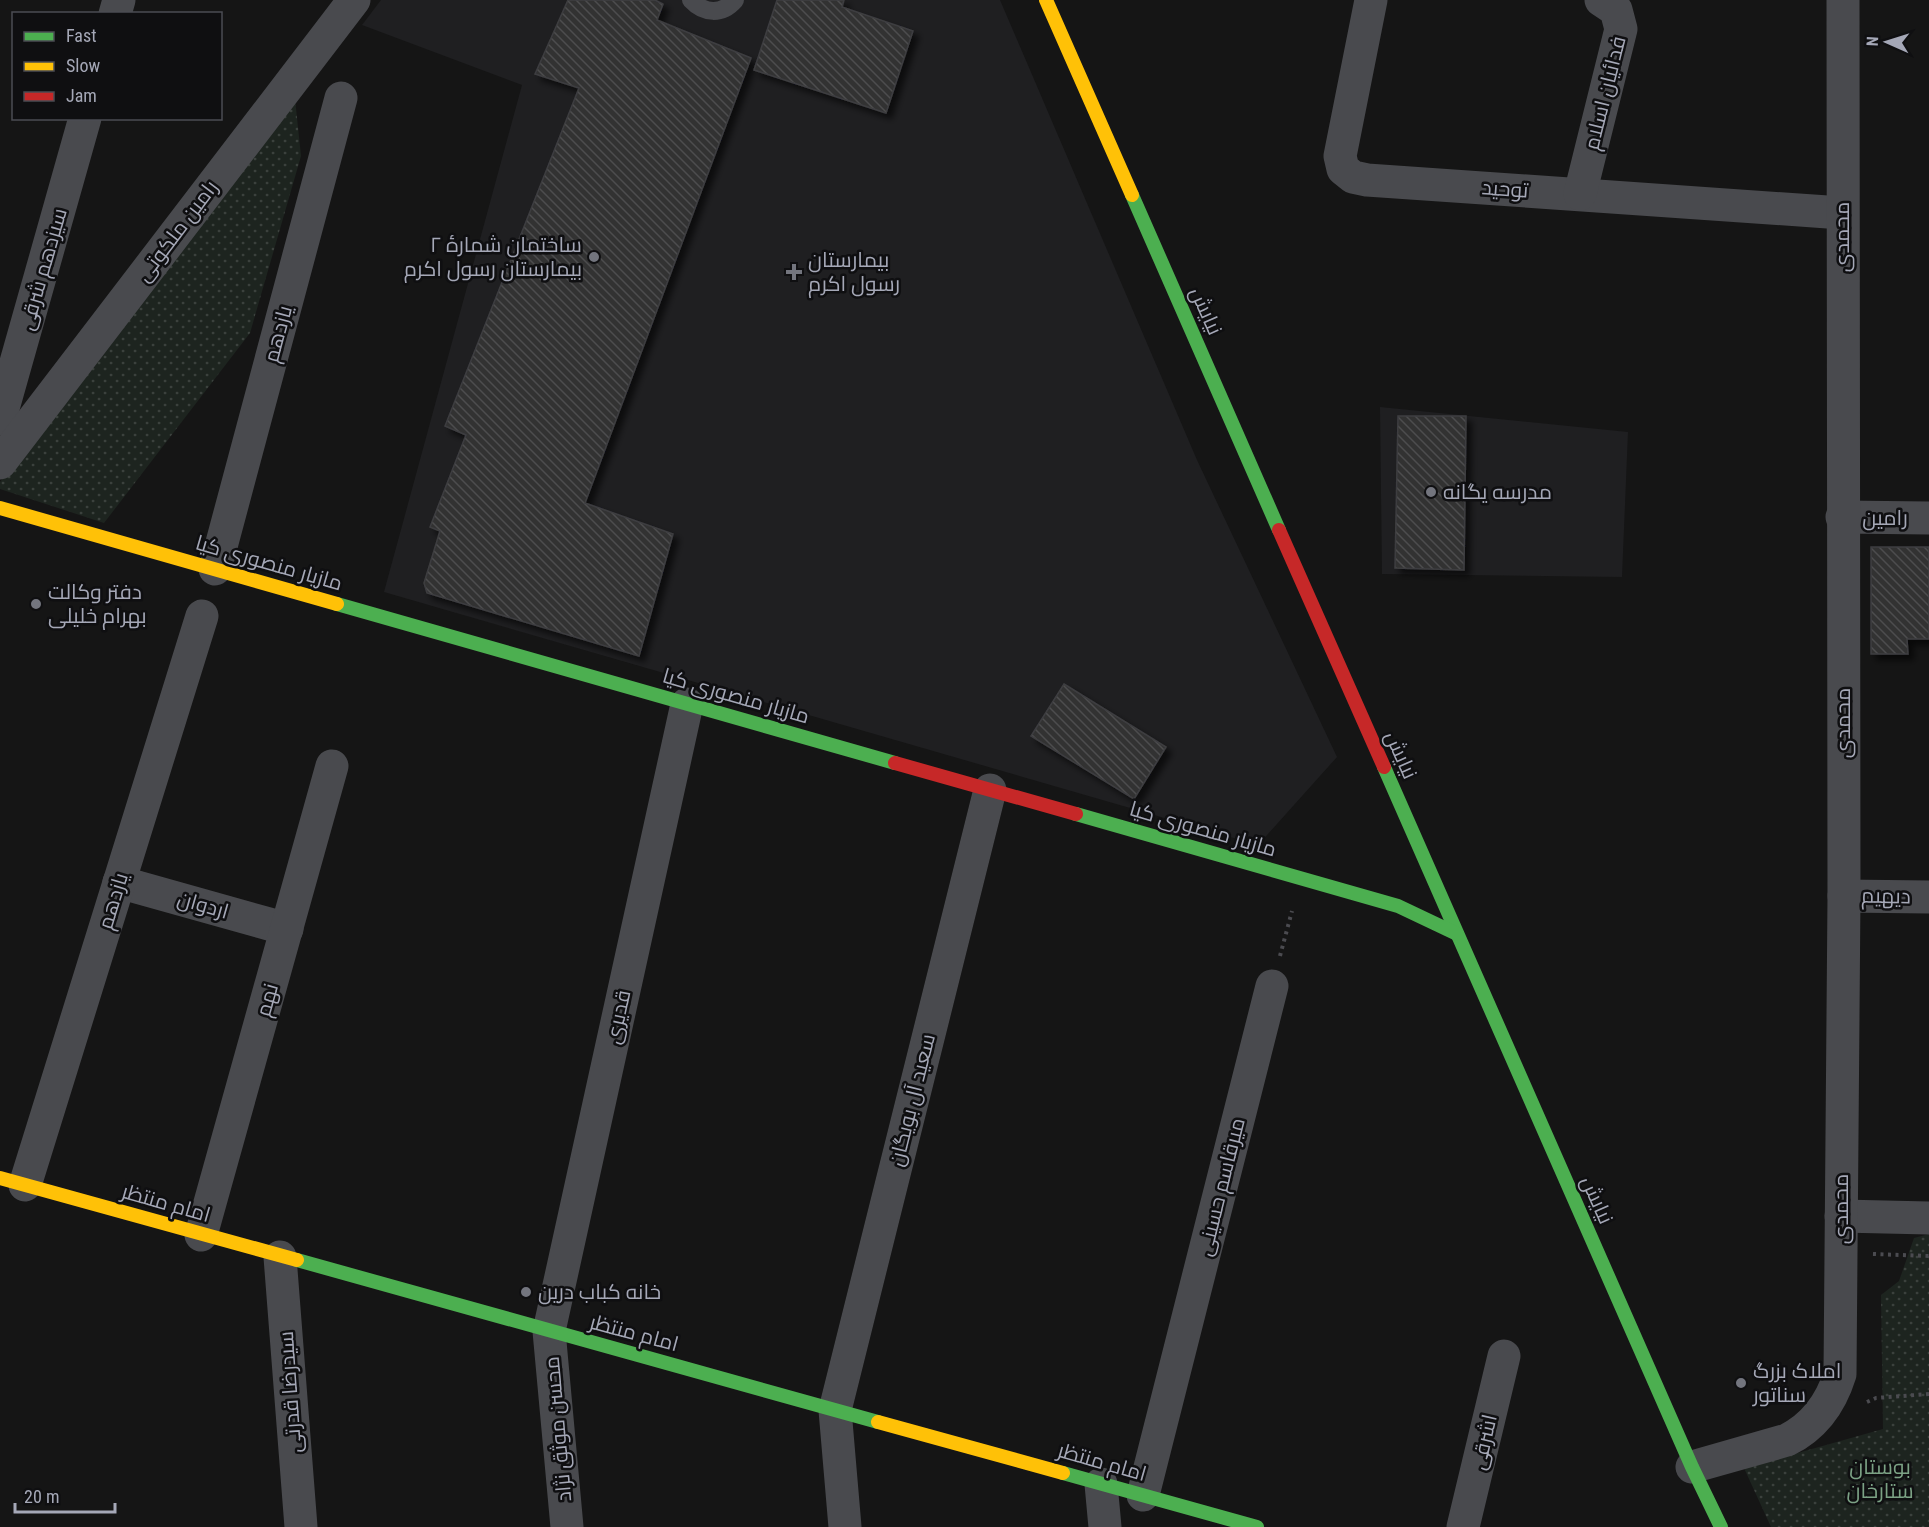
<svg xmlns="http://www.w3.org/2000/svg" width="1929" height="1527" viewBox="0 0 1929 1527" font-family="'Roboto Condensed',Cairo,sans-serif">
<defs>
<pattern id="park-dots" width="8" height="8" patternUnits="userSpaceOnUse" patternTransform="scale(1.5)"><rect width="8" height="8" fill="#1d241f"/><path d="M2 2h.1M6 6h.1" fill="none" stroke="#3b413d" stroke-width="1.8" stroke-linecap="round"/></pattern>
<pattern id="building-back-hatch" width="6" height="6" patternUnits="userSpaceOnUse" patternTransform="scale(1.5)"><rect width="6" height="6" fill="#323233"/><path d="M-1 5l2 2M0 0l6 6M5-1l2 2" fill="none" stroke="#4d4d4e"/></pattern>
<filter id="shadow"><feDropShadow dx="5.5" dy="5.5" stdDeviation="3" flood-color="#0009"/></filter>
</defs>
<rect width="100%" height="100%" fill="#151515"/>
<g fill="#1f1f21">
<polygon points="381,0 1000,0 1197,460 1337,757 1258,845 384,592 522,85 362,25"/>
<polygon points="1380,407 1628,432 1622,577 1382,574"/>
</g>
<g fill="url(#park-dots)">
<polygon points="295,99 301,156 250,333 104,523 0,489 0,482"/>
<polygon points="1929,1234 1929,1527 1771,1527 1744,1468 1883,1429 1881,1295 1899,1281 1914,1238"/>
</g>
<g fill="url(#building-back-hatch)" stroke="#3e3e41" stroke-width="1.5" filter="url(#shadow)">
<polygon points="568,0 655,0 663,4 657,20 751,58 585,503 673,534 639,656 427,593 424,583 440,531 430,527 466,435 445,426 579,88 535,74"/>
<polygon points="777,0 844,0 842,7 913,31 886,113 754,70"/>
<polygon points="1398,416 1466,416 1464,570 1395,568"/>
<polygon points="1871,547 1929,547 1929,639 1907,639 1908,654 1871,654"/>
<polygon points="1064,684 1166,747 1134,799 1031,736"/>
</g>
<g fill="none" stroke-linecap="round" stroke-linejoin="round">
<g stroke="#4b4b50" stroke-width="4" stroke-dasharray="3 4.5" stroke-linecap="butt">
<polyline points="1280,956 1292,911"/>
<polyline points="1873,1254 1929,1256"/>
<polyline points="1867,1402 1876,1398 1929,1394"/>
</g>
<path stroke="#494a4e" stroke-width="18" d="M691 0C704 14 722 15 735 0"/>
<g stroke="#494a4e" stroke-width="33">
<polyline points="1371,0 1340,156 1343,169 1353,177 1367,180 1842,213"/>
<polyline points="115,14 119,0"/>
<polyline points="1580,194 1621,29 1616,10 1601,0"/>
<polyline points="0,419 85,118"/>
<polyline points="0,463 354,0"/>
<polyline points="1842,517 1929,518"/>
<polyline points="215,569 341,98"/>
<polyline points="119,882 287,929"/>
<polyline points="1844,896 1929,897"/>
<polyline points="25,1185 202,616"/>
<polyline points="1841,1216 1929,1218"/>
<polyline points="201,1235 332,766"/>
<polyline points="280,1257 301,1527"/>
<path d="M1692 1467 1787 1440C1815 1426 1831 1403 1840 1374L1844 896 1843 0"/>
<polyline points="1101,1484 1105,1527"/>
<polyline points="1143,1495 1272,986"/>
<polyline points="567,1527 549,1331 687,704"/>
<polyline points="845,1527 835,1410 990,790"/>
<polyline points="1463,1527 1504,1356"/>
</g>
<g stroke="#4caf50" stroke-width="14">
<polyline points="1132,195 1279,530"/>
<polyline points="337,604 895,763"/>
<polyline points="1384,767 1692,1467 1721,1527"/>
<polyline points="1076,814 1398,906 1457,934"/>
<polyline points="297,1260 878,1422"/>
<polyline points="1063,1473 1257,1527"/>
</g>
<g stroke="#ffc107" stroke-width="14">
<polyline points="1046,0 1132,195"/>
<polyline points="0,508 337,604"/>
<polyline points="0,1178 297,1260"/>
<polyline points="878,1422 1063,1473"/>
</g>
<g stroke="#c62828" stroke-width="14">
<polyline points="1279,530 1384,767"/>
<polyline points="895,763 1076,814"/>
</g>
</g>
<g fill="#73757e" stroke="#0f0f11" stroke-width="2">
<circle cx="594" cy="257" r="6"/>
<path d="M791 263h6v6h6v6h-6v6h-6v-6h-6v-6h6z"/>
<circle cx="1431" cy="492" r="6"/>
<circle cx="36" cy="604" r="6"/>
<circle cx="526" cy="1292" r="6"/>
<circle cx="1741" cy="1383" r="6"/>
</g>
<g text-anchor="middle" stroke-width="5" stroke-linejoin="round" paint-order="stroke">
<g font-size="21" fill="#a5a8b7" stroke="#0f0f11">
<text transform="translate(1605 93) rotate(-76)" y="7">فدائیان اسلام</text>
<text transform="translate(1505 189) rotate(4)" y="7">توحید</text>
<text transform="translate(177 231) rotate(-53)" y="7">رامین ملکوتی</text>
<text transform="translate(1842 237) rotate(-90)" y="7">محمدی</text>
<text transform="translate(43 269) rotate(-74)" y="7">سیزدهم شرقی</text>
<text transform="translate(1206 311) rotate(66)" y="7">نیایش</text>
<text transform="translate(278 334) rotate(-75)" y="7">یازدهم</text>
<text x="1885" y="525">رامین</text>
<text transform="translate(269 563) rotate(16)" y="7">مازیار منصوری کیا</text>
<text transform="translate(736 696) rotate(16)" y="7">مازیار منصوری کیا</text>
<text transform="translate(1843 723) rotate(-90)" y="7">محمدی</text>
<text transform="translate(1401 755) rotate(66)" y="7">نیایش</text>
<text transform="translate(1203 829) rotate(16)" y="7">مازیار منصوری کیا</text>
<text transform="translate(1886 896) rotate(1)" y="7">دیهیم</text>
<text transform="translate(113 901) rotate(-73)" y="7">یازدهم</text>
<text transform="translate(203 905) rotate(16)" y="7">اردوان</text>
<text transform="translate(267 1000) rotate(-74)" y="7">نهم</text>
<text transform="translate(618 1017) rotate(-78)" y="7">قدیری</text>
<text transform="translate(912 1100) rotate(-76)" y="7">سعید آل بویگان</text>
<text transform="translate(1221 1187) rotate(-76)" y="7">میرقاسم حسینی</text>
<text transform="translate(1597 1200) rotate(66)" y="7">نیایش</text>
<text transform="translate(166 1203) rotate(16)" y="7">امام منتظر</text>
<text transform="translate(1841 1209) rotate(-90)" y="7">محمدی</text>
<text transform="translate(634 1333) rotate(15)" y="7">امام منتظر</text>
<text transform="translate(290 1392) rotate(-94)" y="7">سیدرضا قدرتی</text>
<text transform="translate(558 1429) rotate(-95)" y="7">محسن موثق نژاد</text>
<text transform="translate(1484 1442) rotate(-77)" y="7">اشرقی</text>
<text transform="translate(1102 1462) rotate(16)" y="7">امام منتظر</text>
</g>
<g font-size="21" fill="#a5a8b7" stroke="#0f0f11" text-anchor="start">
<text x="582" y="252" text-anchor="end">ساختمان شمارهٔ ۲<tspan x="582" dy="24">بیمارستان رسول اکرم</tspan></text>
<text x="808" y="267">بیمارستان<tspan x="808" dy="24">رسول اکرم</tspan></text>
<text x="1443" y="499">مدرسه یگانه</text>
<text x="48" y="599">دفتر وکالت<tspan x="48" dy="24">بهرام خلیلی</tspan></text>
<text x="538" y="1299">خانه کباب درین</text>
<text x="1753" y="1378">املاک بزرگ<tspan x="1753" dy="24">سناتور</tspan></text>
</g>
<g font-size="21" fill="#7ca285" stroke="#0f0f11">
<text x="1880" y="1474">بوستان<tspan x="1880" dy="24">ستارخان</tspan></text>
</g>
</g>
<rect x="12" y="12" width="210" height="108" fill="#0f0f11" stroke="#4b4c53" stroke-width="1.5"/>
<rect x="24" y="32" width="30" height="9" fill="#4caf50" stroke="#4b4c53" stroke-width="1.5"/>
<text x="66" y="42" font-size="18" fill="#a5a8b7">Fast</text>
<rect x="24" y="62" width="30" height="9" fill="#ffc107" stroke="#4b4c53" stroke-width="1.5"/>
<text x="66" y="72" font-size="18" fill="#a5a8b7">Slow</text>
<rect x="24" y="92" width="30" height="9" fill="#c62828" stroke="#4b4c53" stroke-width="1.5"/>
<text x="66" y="102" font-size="18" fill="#a5a8b7">Jam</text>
<g transform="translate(1887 42) rotate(273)" stroke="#0f0f11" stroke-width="4.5" paint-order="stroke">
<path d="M0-4.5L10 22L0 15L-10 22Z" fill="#a5a8b7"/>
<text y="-9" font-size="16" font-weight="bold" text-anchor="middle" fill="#a5a8b7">N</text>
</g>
<path d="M15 1503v9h100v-9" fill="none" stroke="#a5a8b7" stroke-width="3"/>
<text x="24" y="1503" font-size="18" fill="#a5a8b7" stroke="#0f0f11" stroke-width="4.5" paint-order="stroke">20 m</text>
</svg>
